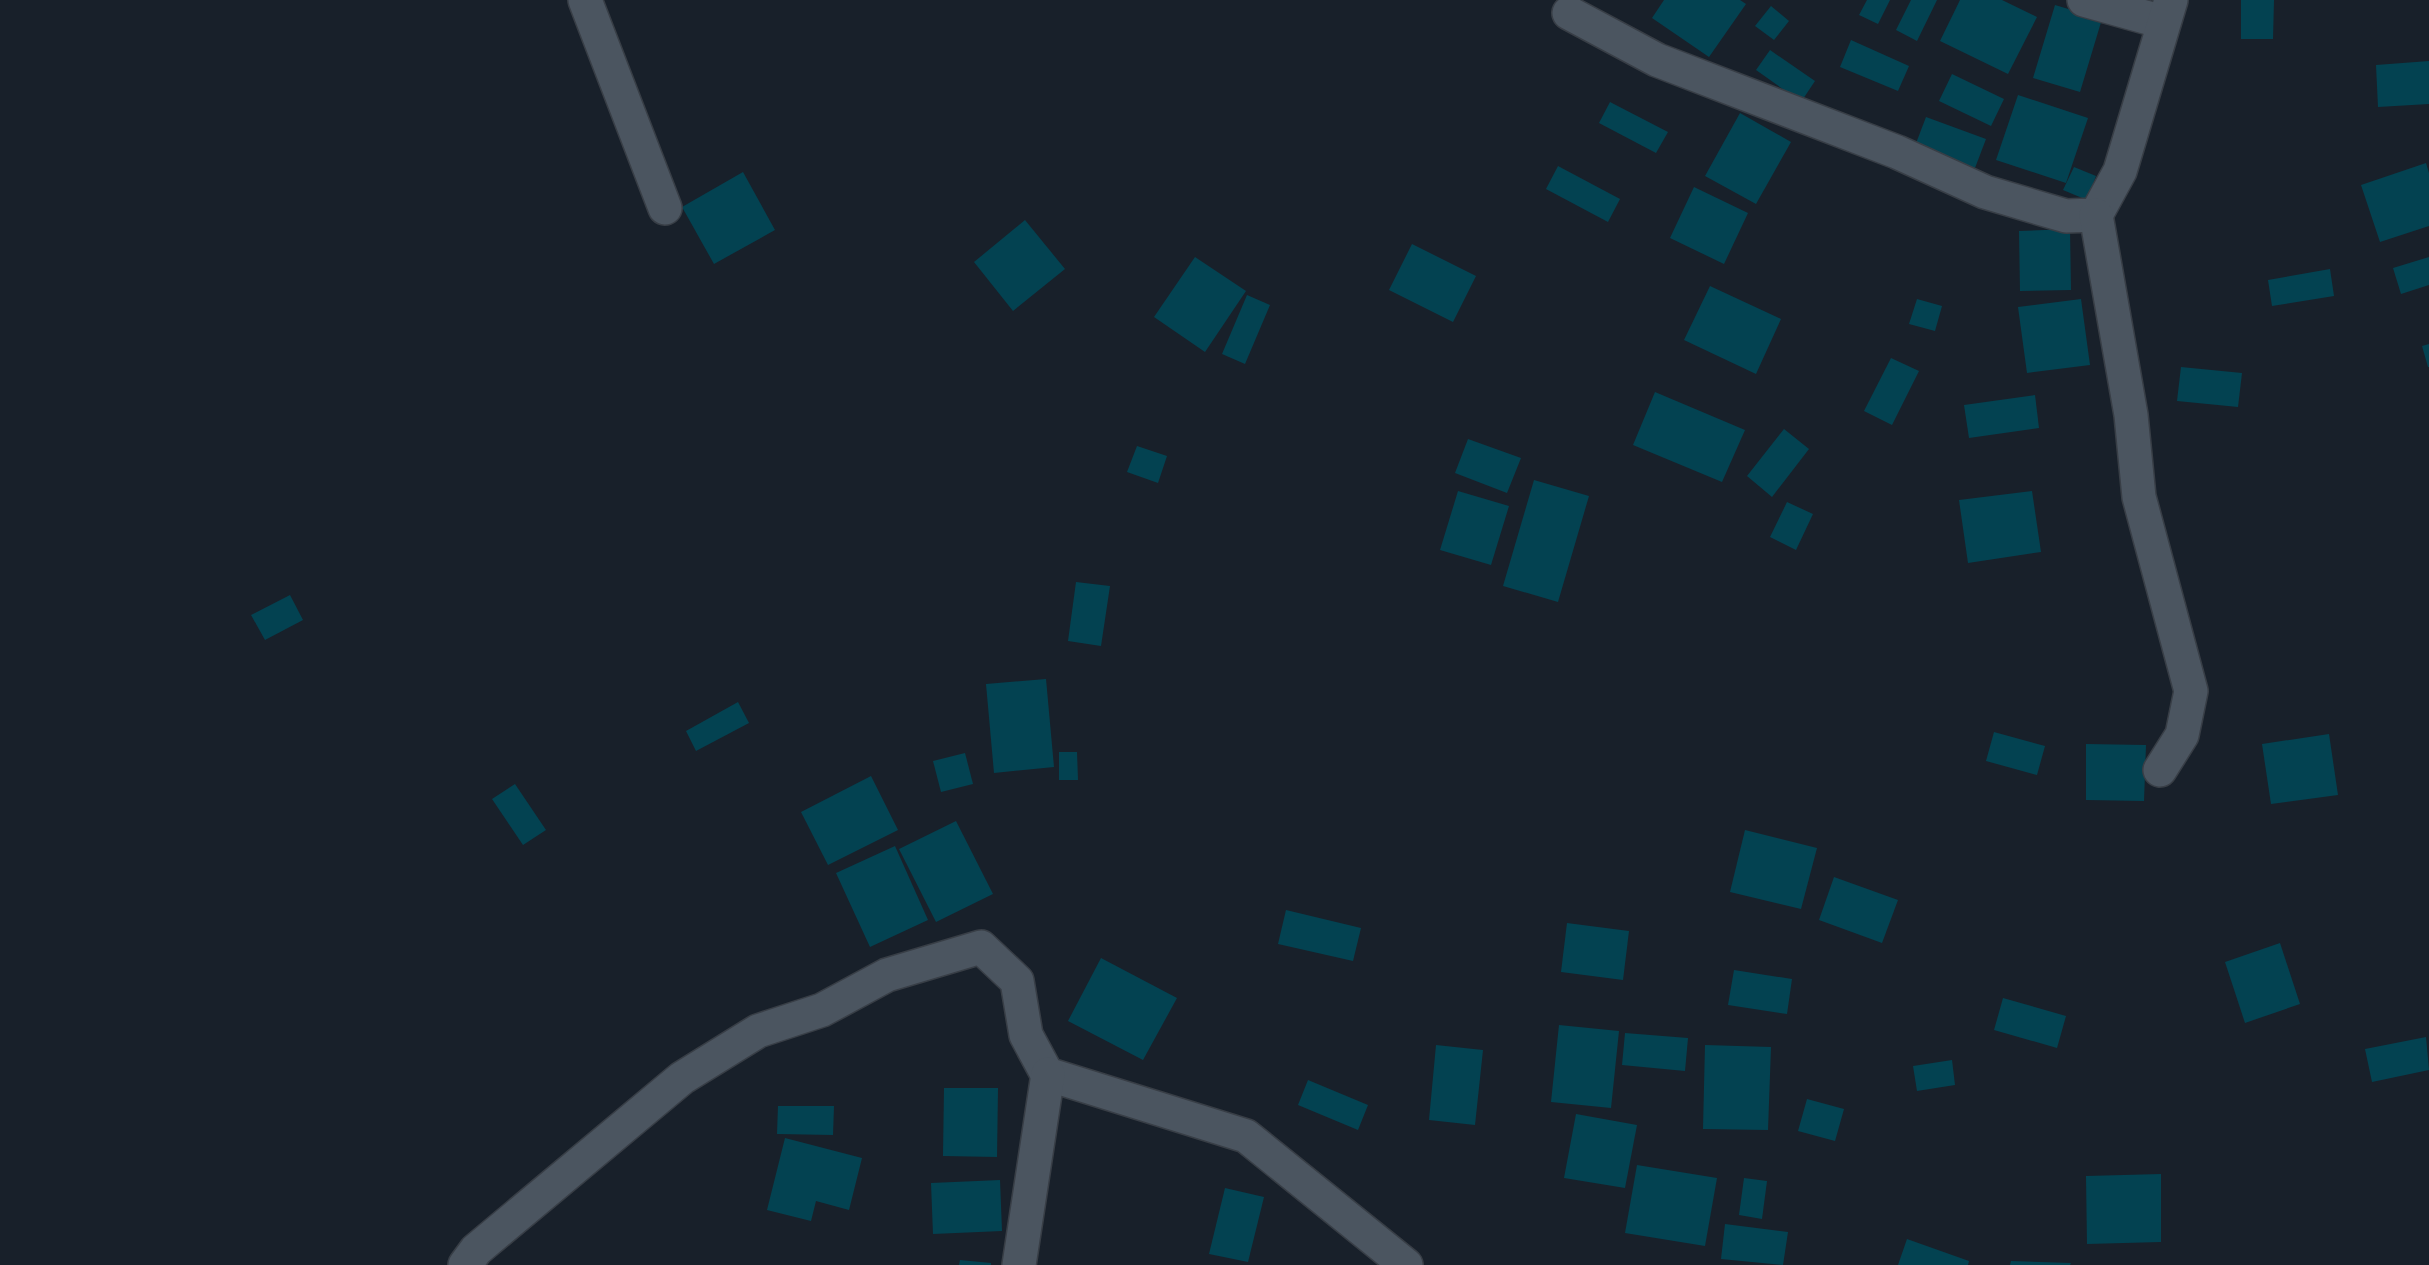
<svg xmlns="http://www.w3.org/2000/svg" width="2429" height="1265" viewBox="0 0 2429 1265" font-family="Helvetica,sans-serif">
<rect width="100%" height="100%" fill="#18202a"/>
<g fill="#034251">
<polygon points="1664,0 1740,0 1746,4 1709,57 1652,18"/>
<polygon points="1867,0 1890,0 1878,24 1859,15"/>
<polygon points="1911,0 1937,0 1917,41 1896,30"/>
<polygon points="1960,0 2002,0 2037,17 2008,74 1940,41"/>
<polygon points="2241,0 2274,0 2273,39 2241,39"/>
<polygon points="2055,5 2102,19 2080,92 2033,78"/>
<polygon points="1771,6 1789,21 1774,40 1755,26"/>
<polygon points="1851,40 1909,66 1898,91 1840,67"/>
<polygon points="1770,50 1815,81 1801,102 1756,70"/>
<polygon points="2429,61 2429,104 2378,107 2376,65"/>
<polygon points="1952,74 2004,99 1991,126 1939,101"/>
<polygon points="2018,95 2088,118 2066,183 1996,160"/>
<polygon points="1610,102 1668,132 1656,153 1599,123"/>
<polygon points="1740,113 1791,142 1756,204 1705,176"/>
<polygon points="1926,117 1986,139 1975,168 1915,146"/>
<polygon points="2426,163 2429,173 2429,226 2380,242 2361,185"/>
<polygon points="1558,166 1620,199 1608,222 1546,189"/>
<polygon points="2074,167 2096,176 2087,200 2063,190"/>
<polygon points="743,172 775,230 714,264 682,207"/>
<polygon points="1694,187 1748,213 1724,264 1670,238"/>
<polygon points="1025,220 1065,269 1013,311 974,262"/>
<polygon points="2070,229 2071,290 2020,291 2019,231"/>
<polygon points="1412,244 1476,276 1453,322 1389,290"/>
<polygon points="1195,257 1246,291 1205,352 1154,317"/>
<polygon points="2429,257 2429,285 2401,294 2393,268"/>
<polygon points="2330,269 2334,296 2272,306 2268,280"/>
<polygon points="1710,286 1781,319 1756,374 1684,340"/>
<polygon points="1247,295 1270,305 1245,364 1222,354"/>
<polygon points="1917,299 1942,306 1935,331 1909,324"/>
<polygon points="2081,299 2090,365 2027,373 2018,307"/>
<polygon points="2429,344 2429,367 2428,367 2422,346"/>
<polygon points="1891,358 1919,371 1892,425 1864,411"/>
<polygon points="2181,367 2242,373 2238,407 2177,401"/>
<polygon points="1655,392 1745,430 1722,482 1633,445"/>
<polygon points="2035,395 2039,428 1969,438 1964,405"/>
<polygon points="1784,429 1809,449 1772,497 1747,476"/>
<polygon points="1468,439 1521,458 1507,493 1455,473"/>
<polygon points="1137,446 1167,456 1158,483 1127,472"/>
<polygon points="1534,480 1589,496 1558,602 1503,586"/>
<polygon points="1458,491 1509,506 1491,565 1440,550"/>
<polygon points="2032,491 2041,552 1968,563 1959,500"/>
<polygon points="1787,502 1813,514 1796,550 1770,537"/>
<polygon points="1076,582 1110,586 1101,646 1068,641"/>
<polygon points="290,595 303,620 265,640 251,615"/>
<polygon points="1046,679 1054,767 994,773 986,684"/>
<polygon points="738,702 749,723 696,751 686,731"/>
<polygon points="1994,732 2045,746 2037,775 1986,761"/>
<polygon points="2329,734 2338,795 2271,804 2262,744"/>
<polygon points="2086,744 2146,745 2144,801 2086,800"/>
<polygon points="1059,752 1077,752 1078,780 1059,780"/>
<polygon points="965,753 973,784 941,792 933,761"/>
<polygon points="871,776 898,830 828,865 801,812"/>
<polygon points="515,784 546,830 523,845 492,799"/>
<polygon points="956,821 993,894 936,922 899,849"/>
<polygon points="1745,830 1817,848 1801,909 1730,892"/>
<polygon points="895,846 928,920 870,947 836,873"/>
<polygon points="1834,877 1898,900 1882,943 1819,920"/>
<polygon points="1286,910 1361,928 1353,961 1278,944"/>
<polygon points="1567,923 1629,931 1623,980 1561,972"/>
<polygon points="2280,943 2300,1004 2245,1023 2225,962"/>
<polygon points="1101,958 1177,998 1143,1060 1068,1021"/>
<polygon points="1734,970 1792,979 1787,1014 1728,1005"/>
<polygon points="2003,998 2066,1016 2057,1048 1994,1030"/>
<polygon points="1559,1025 1619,1031 1611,1108 1551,1102"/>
<polygon points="1625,1033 1688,1038 1685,1071 1622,1065"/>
<polygon points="2426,1037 2429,1070 2372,1082 2365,1049"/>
<polygon points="1436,1045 1483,1050 1475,1125 1429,1120"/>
<polygon points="1705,1045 1771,1047 1768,1130 1703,1129"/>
<polygon points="1952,1060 1955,1085 1917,1091 1913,1066"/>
<polygon points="1308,1080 1368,1105 1358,1130 1298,1105"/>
<polygon points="944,1088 998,1088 997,1157 943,1156"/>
<polygon points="1807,1099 1844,1109 1835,1141 1798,1131"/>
<polygon points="778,1106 834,1106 833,1135 777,1134"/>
<polygon points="1576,1114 1637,1125 1625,1188 1564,1178"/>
<polygon points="785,1138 862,1158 849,1210 816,1201 811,1221 767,1210"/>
<polygon points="1637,1165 1717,1178 1705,1246 1625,1233"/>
<polygon points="2161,1174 2161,1242 2087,1244 2086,1176"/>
<polygon points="1744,1178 1767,1181 1762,1219 1739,1215"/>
<polygon points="1000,1180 1002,1231 933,1234 931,1183"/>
<polygon points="1225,1188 1264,1197 1248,1262 1209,1254"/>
<polygon points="1725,1224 1788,1232 1783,1265 1721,1259"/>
<polygon points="1907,1239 1969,1261 1968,1265 1898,1265"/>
<polygon points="960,1260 991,1263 991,1265 959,1265"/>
<polygon points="2011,1261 2071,1263 2070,1265 2010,1265"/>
</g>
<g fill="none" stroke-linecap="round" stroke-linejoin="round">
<g stroke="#383e46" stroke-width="36">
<g id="minor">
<polyline points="585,0 665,208"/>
<polyline points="2084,0 2163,22"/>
<polyline points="1569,13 1657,60 1897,152 1985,192 2066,216 2096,215 2120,171 2171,0"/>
<polyline points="2096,215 2131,415 2139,497 2191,691 2182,735 2160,770"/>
<polyline points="465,1265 476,1250 682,1078 758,1031 822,1010 887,975 981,947 1017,981 1026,1035 1047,1074 1246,1136 1406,1265"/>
<polyline points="1019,1265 1048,1074"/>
</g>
</g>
<use href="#minor" stroke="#4b5560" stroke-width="33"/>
</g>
</svg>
